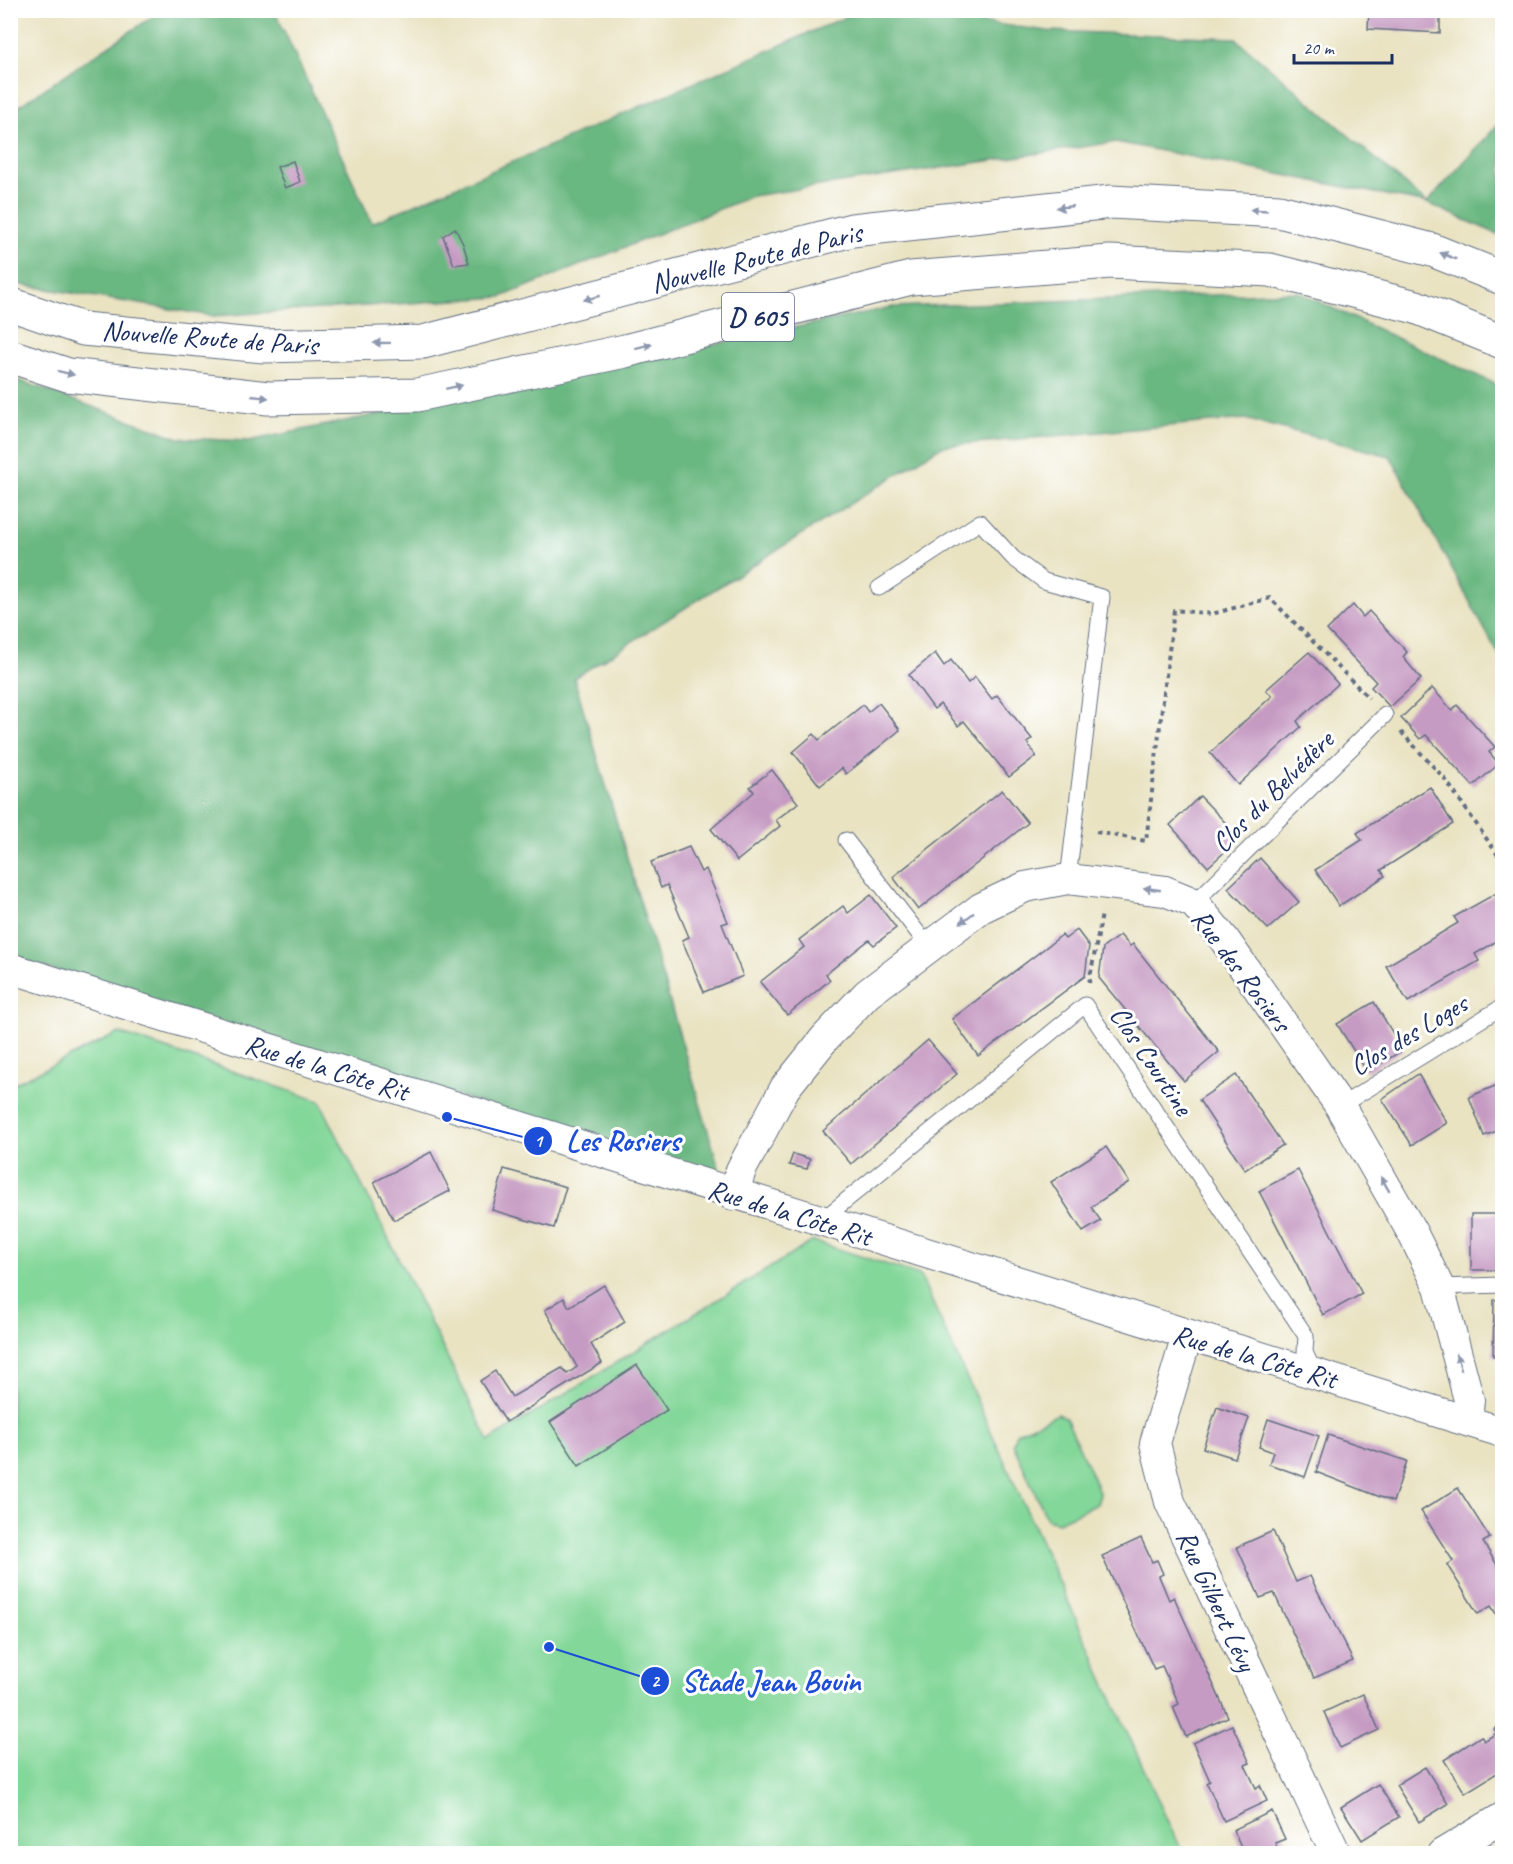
<svg xmlns="http://www.w3.org/2000/svg" width="1513" height="1864" viewBox="0 0 1513 1864" font-family="Caveat,sans-serif">
<rect width="100%" height="100%" fill="#fff"/>
<filter id="ink" filterUnits="userSpaceOnUse"><feTurbulence type="fractalNoise" baseFrequency=".0167" numOctaves="2"/><feDisplacementMap in="SourceGraphic" scale="12" xChannelSelector="R" yChannelSelector="G"/><feConvolveMatrix kernelMatrix="1 2 1 2 8 2 1 2 1" color-interpolation-filters="sRGB"/></filter>
<filter id="wash" filterUnits="userSpaceOnUse"><feTurbulence type="fractalNoise" baseFrequency=".008" numOctaves="4" result="noise"/><feDisplacementMap in="SourceGraphic" scale="24" xChannelSelector="R" yChannelSelector="G"/><feGaussianBlur stdDeviation="1.35" result="paint"/><feColorMatrix in="noise" values="0 0 0 0 0 0 0 0 0 0 0 0 0 0 0 0 0 1.4 0 .05"/><feComposite in="paint" operator="in"/></filter>
<g filter="url(#wash)">
<rect width="100%" height="100%" fill="#e9e3c2"/>
<g fill="#83d799" stroke="#4f837c" stroke-width="1.5">
<polygon points="119,1033 320,1101 489,1441 813,1241 920,1275 1182,1853 11,1853 11,1085"/>
<polygon points="1058,1414 1066,1418 1100,1494 1097,1504 1058,1522 1047,1519 1013,1444 1016,1433"/>
</g>
<g fill="#6ab881" stroke="#427470" stroke-width="1.5">
<polygon points="161,11 275,11 372,223 859,11 895,11 1048,31 1235,38 1427,203 1502,120 1502,236 1427,203 1116,142 752,196 501,297 213,316 11,283 10,112"/>
<polygon points="1298,292 1502,387 1502,661 1390,456 1245,419 942,446 574,678 722,1178 11,957 10,377 179,438 249,441 893,307"/>
</g>
<g id="blocks">
<g fill="#c69bc3">
<polygon points="1369,10 1440,10 1440,33 1368,29"/>
<polygon points="293,161 300,182 285,188 277,167"/>
<polygon points="455,228 463,244 469,263 454,265 443,236"/>
<polygon points="1353,605 1363,617 1369,611 1407,652 1403,657 1421,679 1390,707 1371,687 1376,682 1327,630"/>
<polygon points="1309,652 1338,684 1297,721 1301,727 1238,785 1210,753 1272,696 1266,690"/>
<polygon points="935,653 944,666 951,660 968,683 975,677 992,699 997,695 1032,739 1027,743 1036,756 1009,777 964,721 958,726 940,704 934,709 909,675"/>
<polygon points="1432,688 1452,710 1457,705 1495,747 1489,752 1499,764 1473,786 1426,735 1420,739 1401,718"/>
<polygon points="879,703 900,730 846,774 842,768 820,786 793,752 814,734 819,740 863,705 868,712"/>
<polygon points="772,770 798,803 776,820 780,826 737,861 711,829 754,792 750,787"/>
<polygon points="1430,787 1453,824 1381,870 1385,876 1339,906 1315,870 1362,840 1357,833"/>
<polygon points="1002,790 1028,823 918,910 893,877"/>
<polygon points="1200,796 1240,838 1208,867 1170,825"/>
<polygon points="689,847 701,872 706,869 728,922 722,924 743,976 704,992 682,940 689,937 667,885 661,888 651,862"/>
<polygon points="1260,858 1299,902 1268,929 1228,888"/>
<polygon points="1502,890 1502,938 1475,954 1479,961 1408,1002 1386,966 1458,923 1454,917"/>
<polygon points="871,895 896,928 874,945 869,940 826,974 830,980 787,1015 760,982 804,947 799,940 843,906 848,913"/>
<polygon points="1077,930 1089,946 1085,976 978,1056 952,1019 1062,935 1065,939"/>
<polygon points="1120,935 1130,946 1133,944 1219,1052 1184,1081 1099,978 1103,948"/>
<polygon points="1374,1002 1403,1050 1367,1072 1337,1024"/>
<polygon points="928,1040 957,1074 851,1164 823,1131"/>
<polygon points="1418,1074 1447,1123 1412,1145 1382,1099"/>
<polygon points="1236,1075 1283,1145 1245,1170 1199,1100"/>
<polygon points="1502,1083 1502,1129 1484,1136 1469,1097"/>
<polygon points="1106,1147 1129,1182 1091,1207 1101,1221 1083,1232 1051,1182"/>
<polygon points="431,1152 450,1191 394,1220 374,1182"/>
<polygon points="793,1154 810,1159 807,1169 789,1165"/>
<polygon points="504,1169 566,1187 554,1228 492,1210"/>
<polygon points="1298,1170 1362,1294 1323,1315 1259,1191"/>
<rect x="1471" y="1214" width="31" height="56"/>
<polygon points="604,1285 625,1322 591,1344 602,1363 506,1422 480,1381 495,1371 512,1397 562,1368 567,1374 577,1367 545,1310 564,1298 569,1307"/>
<polygon points="1494,1300 1502,1300 1502,1357 1493,1356"/>
<polygon points="637,1365 667,1410 579,1466 550,1422"/>
<polygon points="1217,1407 1249,1418 1235,1458 1203,1448"/>
<polygon points="1268,1419 1319,1436 1305,1477 1269,1464 1273,1452 1259,1447"/>
<polygon points="1328,1435 1407,1461 1393,1502 1316,1472"/>
<polygon points="1458,1488 1490,1538 1483,1542 1502,1573 1502,1623 1491,1606 1478,1614 1447,1565 1453,1561 1421,1511"/>
<polygon points="1273,1531 1296,1582 1310,1576 1353,1661 1314,1678 1274,1593 1260,1598 1237,1547"/>
<polygon points="1141,1538 1152,1562 1157,1560 1163,1574 1159,1576 1169,1600 1174,1597 1228,1717 1186,1737 1173,1707 1179,1704 1162,1666 1154,1669 1102,1556"/>
<polygon points="1363,1694 1379,1730 1340,1748 1324,1712"/>
<polygon points="1502,1724 1502,1764 1500,1765 1502,1770 1465,1793 1444,1760 1481,1736 1484,1741 1497,1733 1494,1729"/>
<polygon points="1232,1725 1250,1763 1245,1765 1256,1788 1260,1785 1267,1801 1224,1821 1207,1783 1210,1781 1193,1743"/>
<polygon points="1425,1767 1448,1804 1419,1822 1396,1785"/>
<polygon points="1378,1784 1399,1817 1362,1840 1341,1807"/>
<polygon points="1272,1811 1285,1839 1275,1843 1280,1854 1244,1854 1233,1830"/>
</g>
</g>
</g>
<g filter="url(#ink)">
<use href="#blocks" fill-opacity="0" stroke="#636e81" stroke-width="1.5"/>
<g fill="none" stroke-linecap="round" stroke-linejoin="round">
<g stroke="#636e81" stroke-width="17">
<g id="lane">
<polyline points="879,588 980,522 1013,558 1044,581 1102,597 1068,879"/>
<polyline points="846,840 929,947"/>
<polyline points="1194,903 1385,715"/>
<polyline points="1340,1106 1502,1007"/>
<polyline points="822,1220 1085,1005 1306,1336 1305,1352 1314,1373"/>
<polyline points="1439,1287 1502,1285"/>
</g>
</g>
<g stroke="#636e81" stroke-width="32">
<g id="street">
<polyline points="10,968 1502,1432"/>
<polyline points="733,1195 741,1170 785,1088 825,1038 867,994 981,908 1025,887 1068,879 1165,891 1194,903 1224,939 1340,1106 1413,1234 1439,1287 1469,1400 1467,1419"/>
<polyline points="1187,1336 1155,1443 1170,1502 1336,1854"/>
<polyline points="1442,1854 1502,1818"/>
</g>
</g>
<g stroke="#636e81" stroke-width="35">
<g id="primary">
<polyline points="10,304 83,329 264,346 423,342 852,230 1111,202 1279,211 1432,250 1502,278"/>
<polyline points="10,356 68,375 268,398 417,395 625,351 911,278 1110,262 1270,270 1416,307 1502,342"/>
</g>
</g>
<g stroke="#636e81" stroke-width="4" stroke-dasharray="4.5 4.5" stroke-linecap="butt">
<polyline points="1401,732 1445,779 1502,861"/>
<polyline points="1096,832 1146,841 1174,610 1212,614 1270,598 1369,698"/>
<polyline points="1089,983 1102,914"/>
</g>
<use href="#lane" stroke="#fff" stroke-width="15"/>
<use href="#street" stroke="#fff" stroke-width="30"/>
<use href="#primary" stroke="#fff" stroke-width="33"/>
</g>
<defs><path id="oneway-solid" d="M-6-.8H1V-3.2L6.5 0L1 3.2V.8H-6Z" transform="scale(1.5)"/></defs>
<g fill="#8d97ae">
<use href="#oneway-solid" transform="translate(1065 207) rotate(174)"/>
<use href="#oneway-solid" transform="translate(1259 210) rotate(-177)"/>
<use href="#oneway-solid" transform="translate(1448 256) rotate(-158)"/>
<use href="#oneway-solid" transform="translate(592 298) rotate(165)"/>
<use href="#oneway-solid" transform="translate(382 343) rotate(179)"/>
<use href="#oneway-solid" transform="translate(644 346) rotate(-14)"/>
<use href="#oneway-solid" transform="translate(66 373) rotate(14)"/>
<use href="#oneway-solid" transform="translate(454 387) rotate(-12)"/>
<use href="#oneway-solid" transform="translate(260 397) rotate(6)"/>
<use href="#oneway-solid" transform="translate(1152 889) rotate(-172)"/>
<use href="#oneway-solid" transform="translate(967 918) rotate(143)"/>
<use href="#oneway-solid" transform="translate(1385 1184) rotate(-120)"/>
<use href="#oneway-solid" transform="translate(1459 1362) rotate(-105)"/>
</g>
</g>
<g text-anchor="middle" stroke-width="6" stroke-linejoin="round" paint-order="stroke">
<rect fill="#fff" stroke="#5f6d8e" stroke-width="1.5" x="722" y="293" width="72" height="48" rx="4.5"/>
<g font-size="27" font-weight="bold" fill="#1b2f5e">
<text x="758" y="326">D 605</text>
</g>
<g font-size="28" fill="#1b2f5e" stroke="#fff">
<text transform="translate(756 257) rotate(-14)" y="10">Nouvelle Route de Paris</text>
<text transform="translate(210 337) rotate(4)" y="10">Nouvelle Route de Paris</text>
<text transform="translate(1272 791) rotate(-45)" y="10">Clos du Belvédère</text>
<text transform="translate(1242 970) rotate(53)" y="10">Rue des Rosiers</text>
<text transform="translate(1408 1034) rotate(-31)" y="10">Clos des Loges</text>
<text transform="translate(1152 1060) rotate(56)" y="10">Clos Courtine</text>
<text transform="translate(327 1067) rotate(17)" y="10">Rue de la Côte Rit</text>
<text transform="translate(790 1212) rotate(17)" y="10">Rue de la Côte Rit</text>
<text transform="translate(1255 1356) rotate(16)" y="10">Rue de la Côte Rit</text>
<text transform="translate(1217 1600) rotate(65)" y="10">Rue Gilbert Lévy</text>
</g>
</g>
<path fill="none" stroke="#1d4ed8" stroke-width="2" d="M447 1117L538 1141M549 1647L655 1681"/>
<g fill="#1d4ed8" stroke="#fff" stroke-width="2">
<circle cx="447" cy="1117" r="6"/>
<circle cx="549" cy="1647" r="6"/>
<circle cx="538" cy="1141" r="15"/>
<circle cx="655" cy="1681" r="15"/>
</g>
<g font-size="18" text-anchor="middle" font-weight="bold" fill="#fff">
<text x="538" y="1147">1</text>
<text x="655" y="1687">2</text>
</g>
<g font-size="30" text-anchor="middle" font-weight="bold" fill="#1d4ed8" stroke="#fff" stroke-width="6" stroke-linejoin="round" paint-order="stroke">
<text x="623" y="1151">Les Rosiers</text>
<text x="771" y="1691">Stade Jean Bouin</text>
</g>
<rect width="1513" height="1864" fill="none" stroke="#fff" stroke-width="36"/>
<path d="M1294 54v9h98v-9" fill="none" stroke="#1b2f5e" stroke-width="3"/>
<text x="1303" y="54" font-size="18" fill="#1b2f5e" stroke="#ffffff" stroke-width="4.5" paint-order="stroke">20 m</text>
</svg>
